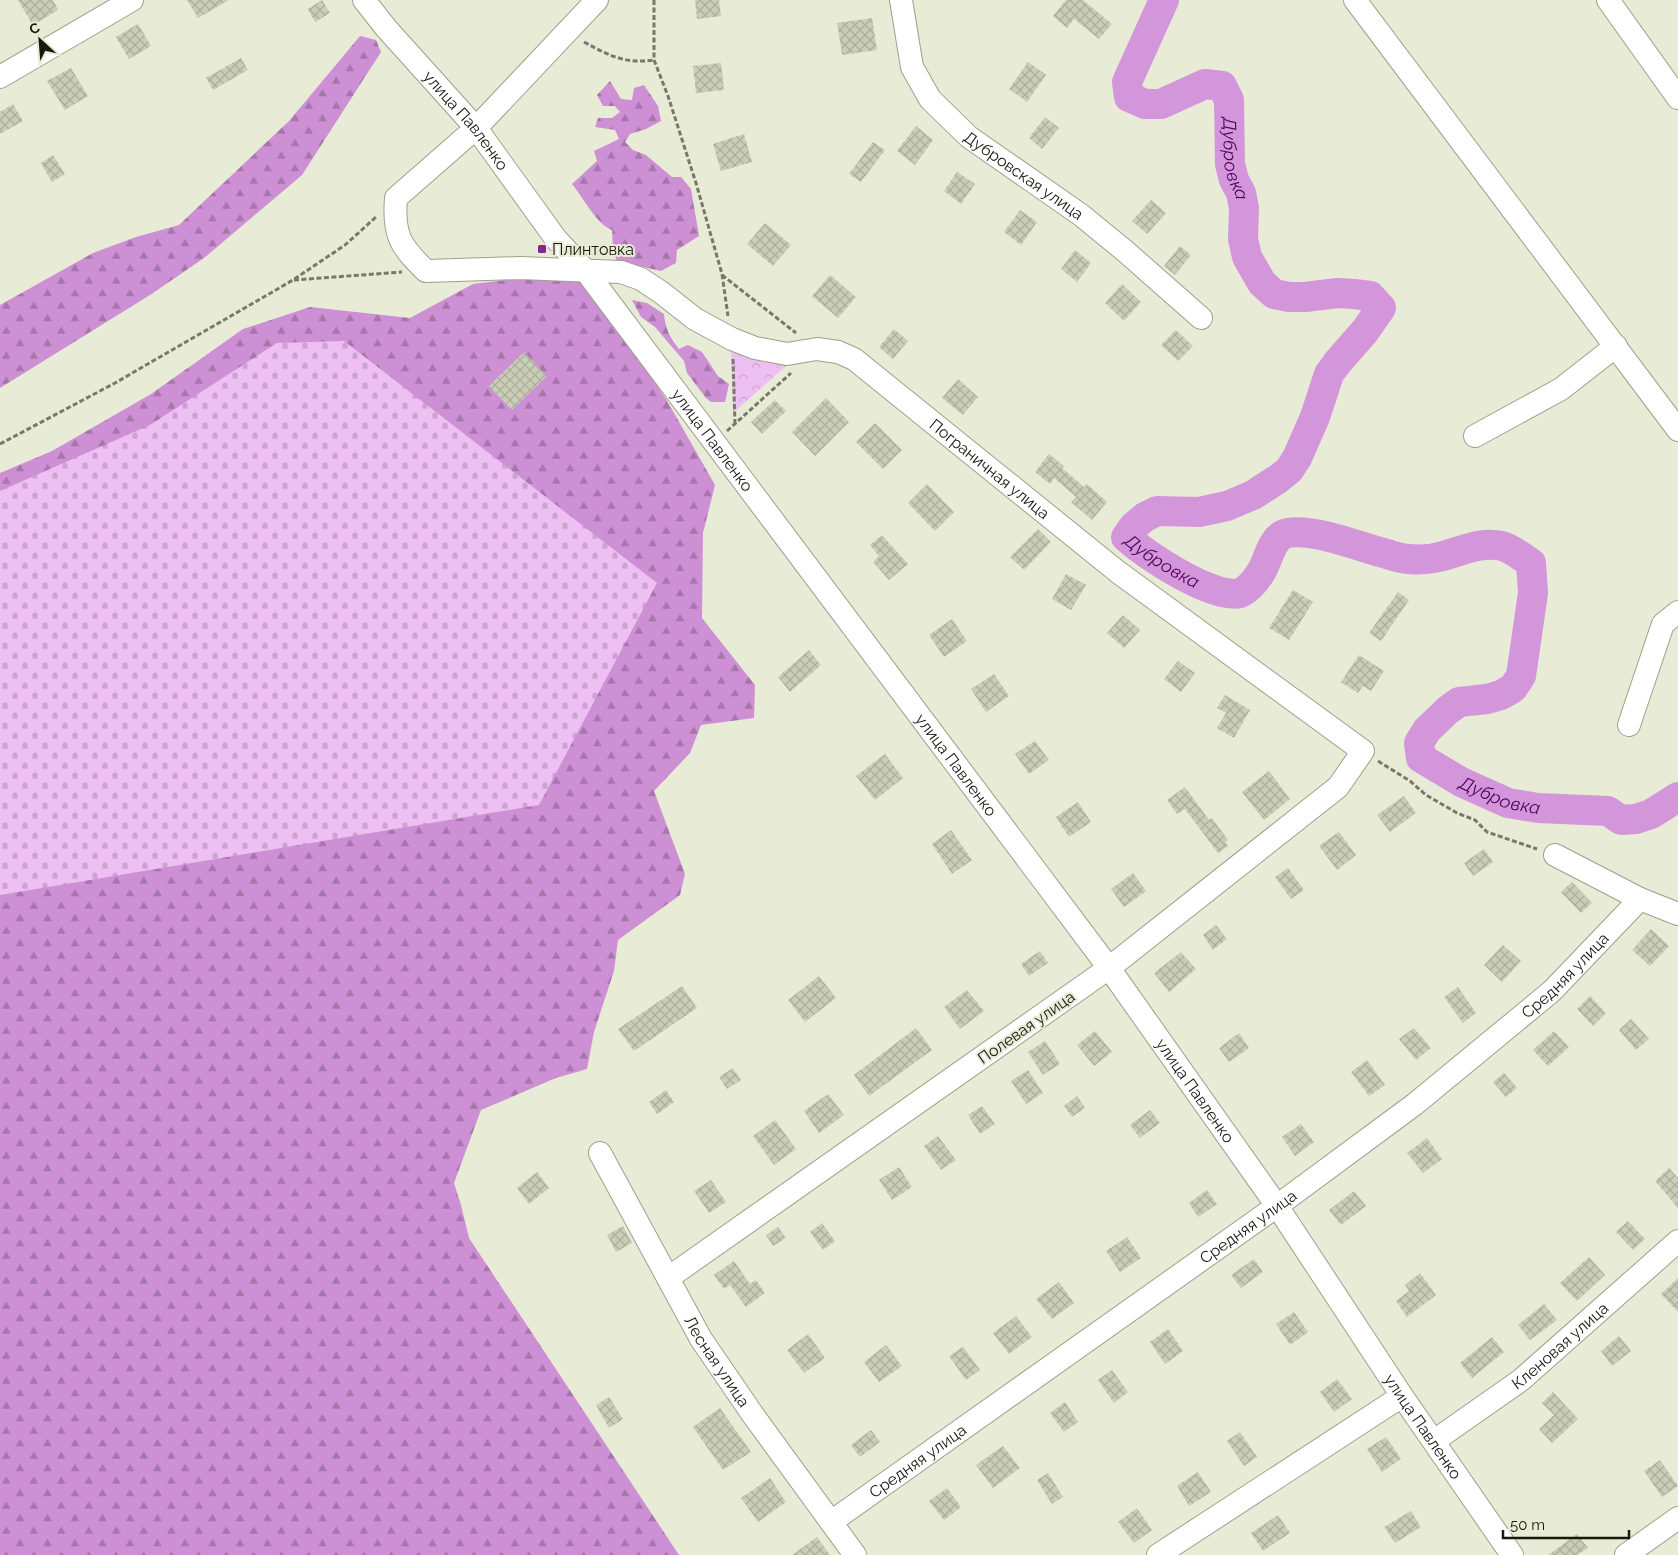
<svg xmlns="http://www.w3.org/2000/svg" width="1678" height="1555" viewBox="0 0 1678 1555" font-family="Raleway,sans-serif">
<defs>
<pattern id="forest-firs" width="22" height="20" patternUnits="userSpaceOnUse" patternTransform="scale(1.25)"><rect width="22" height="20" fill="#ce90d5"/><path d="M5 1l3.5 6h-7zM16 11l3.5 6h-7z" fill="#a675ab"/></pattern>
<pattern id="cemetery-stones" width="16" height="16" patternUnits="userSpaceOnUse" patternTransform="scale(1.25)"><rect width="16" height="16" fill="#eebff3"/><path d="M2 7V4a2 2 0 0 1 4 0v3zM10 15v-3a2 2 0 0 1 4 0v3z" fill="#cba3cf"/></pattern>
<pattern id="park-crowns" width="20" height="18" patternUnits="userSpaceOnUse" patternTransform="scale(1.25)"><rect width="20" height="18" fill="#eebff3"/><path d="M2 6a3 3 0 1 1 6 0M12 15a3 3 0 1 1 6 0" fill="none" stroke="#cba3cf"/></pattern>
<pattern id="building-cross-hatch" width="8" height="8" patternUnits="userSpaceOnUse" patternTransform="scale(1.25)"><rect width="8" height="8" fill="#cacdb7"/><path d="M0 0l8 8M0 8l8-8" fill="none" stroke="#adaf9c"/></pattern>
</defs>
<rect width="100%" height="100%" fill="#e8ebd5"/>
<g fill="url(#forest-firs)">
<polygon points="360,36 376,40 381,52 302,175 204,258 150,295 0,388 0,305 93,253 136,237 179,225 289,121"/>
<path d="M610 81 621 99 632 100 634 88 644 85 658 106 661 121 646 129 630 134 625 142 633 150 646 155 672 177H681L691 189 699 236 677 250 676 263 661 271 617 261 613 251 612 230C597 225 582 196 572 184L597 161 594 151 619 139 615 130 595 127 598 118H612L620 112 615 106H603L597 95Z"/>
<polygon points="553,274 582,277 666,399 715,485 703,533 702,618 755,685 754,718 701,725 690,753 654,791 685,874 680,895 618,940 614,971 594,1032 587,1069 556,1078 481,1110 454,1183 461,1205 469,1238 679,1555 0,1555 0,473 52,451 151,394 243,329 310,307 410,318 473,284"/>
<path d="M632 300 647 303 664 314C665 328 670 338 679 349L688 345 702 352 718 376 729 384 725 402H711L706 398 687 373 684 361 655 327 641 317Z"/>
</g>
<polygon fill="url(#cemetery-stones)" points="344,341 657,583 539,805 0,895 0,491 150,425 277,343"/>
<polygon fill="url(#park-crowns)" points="731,348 788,364 733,413"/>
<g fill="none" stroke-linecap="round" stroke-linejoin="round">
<path stroke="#d496db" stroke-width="30" id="s1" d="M1164 0 1127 82 1129 97 1145 104H1161L1205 84 1222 86 1229 100 1230 164 1234 180 1241 193 1244 208 1243 239 1247 257 1262 283 1274 294 1289 297H1305L1338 293 1354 294 1370 296 1381 308 1365 331 1337 363 1329 374 1315 417 1297 458 1289 470 1278 479 1253 495 1227 506 1199 512 1157 511 1145 517 1134 526 1126 537C1145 555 1214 600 1240 593 1248 590 1257 579 1261 572 1269 560 1271 536 1288 533 1314 528 1359 547 1387 554 1394 556 1402 559 1409 559 1419 560 1433 559 1443 556 1462 551 1481 541 1502 546 1511 548 1523 558 1531 563L1533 593 1521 676 1513 688 1501 695 1487 699 1459 702 1448 710 1427 730 1419 743 1421 758 1461 782 1508 803 1538 808 1608 811 1621 820 1636 819 1651 814 1678 797"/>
</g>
<g fill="url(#building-cross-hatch)">
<polygon points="18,0 53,0 58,10 33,25"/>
<polygon points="187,0 229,0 198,18"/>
<polygon points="322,0 330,13 315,22 308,9"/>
<polygon points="695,0 719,0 721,16 697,19"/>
<polygon points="1066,0 1083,0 1112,24 1099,39 1074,19 1067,28 1053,16"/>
<polygon points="872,18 877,50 842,55 837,23"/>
<polygon points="138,24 151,46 129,59 116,37"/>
<polygon points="241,58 248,70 213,90 206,78"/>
<polygon points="1028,62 1046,75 1027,102 1009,89"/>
<polygon points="721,63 724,90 696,93 693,66"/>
<polygon points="71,68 88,96 65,110 47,81"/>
<polygon points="13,104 23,121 0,134 0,112"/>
<polygon points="1045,117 1059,128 1042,149 1029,138"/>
<polygon points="916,126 933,140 915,165 897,151"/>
<polygon points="744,134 752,162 721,171 713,144"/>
<polygon points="873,142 885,150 861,182 849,174"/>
<polygon points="53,155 65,174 52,182 41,163"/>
<polygon points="957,172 975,184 961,204 944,191"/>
<polygon points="1151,200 1166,213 1147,234 1132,221"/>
<polygon points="1020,210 1037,222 1021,245 1004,232"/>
<polygon points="765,223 791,245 773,266 747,244"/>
<polygon points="1180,246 1191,255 1175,275 1164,266"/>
<polygon points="1075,250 1091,263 1077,282 1061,269"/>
<polygon points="830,275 856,297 838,318 812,296"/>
<polygon points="1122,284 1141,302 1124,321 1105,303"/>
<polygon points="894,329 908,341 893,359 879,347"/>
<polygon points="1176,330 1193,346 1178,361 1161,345"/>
<polygon points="524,352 547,376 512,410 489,386"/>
<polygon points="958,379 978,397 963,415 942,398"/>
<polygon points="826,398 849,422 815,456 792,432"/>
<polygon points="775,400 786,411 762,434 751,422"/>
<polygon points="875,423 902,450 883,469 856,442"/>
<polygon points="1049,454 1064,466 1062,468 1084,487 1087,484 1107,502 1092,520 1071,502 1076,497 1054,478 1050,484 1035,472"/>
<polygon points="927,484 954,512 935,531 908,503"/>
<polygon points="1038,529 1051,542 1024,570 1010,557"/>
<polygon points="882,535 908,564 889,580 873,562 879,556 870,545"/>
<polygon points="1066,574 1086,585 1071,610 1052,599"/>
<polygon points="1293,590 1313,602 1289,640 1269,628"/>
<polygon points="1398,592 1409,600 1381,641 1369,633"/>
<polygon points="1123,615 1140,630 1124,648 1107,633"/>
<polygon points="952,619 967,641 944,657 929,635"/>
<polygon points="809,650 821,665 790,692 778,677"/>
<polygon points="1359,655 1384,671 1371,691 1363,686 1358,693 1341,682"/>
<polygon points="1178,661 1195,673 1181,692 1164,679"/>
<polygon points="994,674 1009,696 986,712 971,689"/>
<polygon points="1225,695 1250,710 1234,738 1217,728 1226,713 1217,708"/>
<polygon points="1035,741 1049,760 1029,774 1015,754"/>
<polygon points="885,754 903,778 875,800 856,776"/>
<polygon points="1269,771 1290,799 1264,820 1242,792"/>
<polygon points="1185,787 1209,820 1212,818 1228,840 1225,842 1228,846 1218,853 1185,809 1177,814 1167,800"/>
<polygon points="1404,796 1416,813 1390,832 1377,815"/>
<polygon points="1078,802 1091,822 1069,837 1056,817"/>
<polygon points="951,830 972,860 952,874 932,844"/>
<polygon points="1339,832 1356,855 1337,870 1319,846"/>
<polygon points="1484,849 1493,862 1473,876 1464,863"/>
<polygon points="1288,868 1304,890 1291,899 1275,877"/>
<polygon points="1133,873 1146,891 1124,907 1111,889"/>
<polygon points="1572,882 1592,903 1581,913 1561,892"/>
<polygon points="1216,925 1227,939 1213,950 1203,935"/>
<polygon points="1651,929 1669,946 1650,966 1632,950"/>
<polygon points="1503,945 1521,961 1502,982 1484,965"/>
<polygon points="1040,951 1048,963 1029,976 1021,964"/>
<polygon points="1181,952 1196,969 1169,992 1154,973"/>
<polygon points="819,976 836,998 805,1022 788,1000"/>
<polygon points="682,986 697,1008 634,1051 618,1029"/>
<polygon points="1458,987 1476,1013 1463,1023 1444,997"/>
<polygon points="967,990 984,1011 960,1029 944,1007"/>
<polygon points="1590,996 1606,1013 1593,1026 1577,1009"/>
<polygon points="1631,1019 1649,1039 1636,1050 1619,1030"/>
<polygon points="916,1028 932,1050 869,1096 854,1075"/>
<polygon points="1414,1028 1431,1048 1416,1060 1399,1039"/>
<polygon points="1095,1031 1112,1052 1094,1066 1077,1045"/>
<polygon points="1554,1031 1569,1047 1548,1066 1533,1050"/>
<polygon points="1239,1033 1249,1048 1229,1062 1219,1048"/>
<polygon points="1045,1041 1060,1064 1043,1075 1028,1052"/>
<polygon points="1367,1060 1385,1085 1369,1096 1351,1072"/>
<polygon points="733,1068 741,1080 727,1089 719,1077"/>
<polygon points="1028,1070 1043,1093 1026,1104 1011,1081"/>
<polygon points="1504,1073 1517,1088 1506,1097 1493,1082"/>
<polygon points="666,1090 674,1102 657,1114 649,1102"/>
<polygon points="828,1094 844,1115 819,1133 804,1111"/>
<polygon points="1077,1096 1085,1108 1072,1117 1064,1106"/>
<polygon points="982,1106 995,1124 980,1134 968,1115"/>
<polygon points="1150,1110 1160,1123 1140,1138 1130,1125"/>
<polygon points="775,1120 796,1149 774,1165 753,1136"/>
<polygon points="1301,1124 1314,1142 1295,1156 1282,1137"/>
<polygon points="938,1136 956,1160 941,1170 924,1146"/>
<polygon points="1427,1138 1442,1159 1423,1173 1407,1153"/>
<polygon points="899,1167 912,1187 892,1200 879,1180"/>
<polygon points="1669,1168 1678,1178 1678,1208 1655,1181"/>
<polygon points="537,1172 549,1188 529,1204 517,1188"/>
<polygon points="711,1180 726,1202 709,1213 694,1191"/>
<polygon points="1207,1190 1217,1204 1198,1217 1189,1203"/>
<polygon points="1354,1191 1366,1206 1341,1225 1329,1210"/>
<polygon points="1628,1221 1645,1239 1633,1250 1616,1232"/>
<polygon points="822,1223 835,1241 823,1250 810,1232"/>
<polygon points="623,1226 632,1243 616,1252 607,1235"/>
<polygon points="778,1227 786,1238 773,1246 766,1235"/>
<polygon points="1127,1237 1141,1258 1120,1272 1106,1251"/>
<polygon points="1589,1257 1605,1275 1577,1301 1560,1283"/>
<polygon points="1254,1259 1263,1272 1241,1288 1231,1275"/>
<polygon points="734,1261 750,1284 756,1280 765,1293 746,1307 730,1285 724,1289 714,1275"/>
<polygon points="1420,1273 1436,1295 1407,1317 1396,1301 1409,1291 1405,1285"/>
<polygon points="1678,1278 1678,1312 1661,1294"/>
<polygon points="1059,1282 1074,1303 1052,1319 1036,1299"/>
<polygon points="1544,1304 1557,1320 1530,1340 1518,1325"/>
<polygon points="1294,1312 1308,1332 1290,1345 1276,1324"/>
<polygon points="1016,1316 1032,1337 1009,1354 993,1333"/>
<polygon points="1168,1329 1183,1351 1165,1364 1150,1342"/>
<polygon points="808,1334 825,1358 804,1373 787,1350"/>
<polygon points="1619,1336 1631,1351 1612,1366 1601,1351"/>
<polygon points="1492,1337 1504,1352 1472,1378 1460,1363"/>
<polygon points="886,1345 902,1366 879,1382 864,1362"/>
<polygon points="963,1347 980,1370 966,1380 949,1356"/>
<polygon points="1112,1370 1128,1392 1114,1403 1098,1380"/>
<polygon points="1337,1379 1352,1399 1334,1412 1320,1392"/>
<polygon points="1553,1392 1578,1419 1552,1443 1539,1429 1554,1415 1542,1403"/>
<polygon points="609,1397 623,1419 609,1428 596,1405"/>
<polygon points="1065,1402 1078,1422 1064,1432 1050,1413"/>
<polygon points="720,1408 751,1452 723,1470 693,1427"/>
<polygon points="871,1430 880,1442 860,1457 851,1445"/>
<polygon points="1240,1432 1257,1457 1244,1466 1227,1441"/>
<polygon points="1386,1437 1401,1459 1382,1472 1367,1449"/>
<polygon points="1003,1446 1020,1468 993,1488 976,1465"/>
<polygon points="1660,1460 1678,1486 1662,1497 1644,1471"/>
<polygon points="1198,1472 1211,1492 1189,1506 1177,1486"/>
<polygon points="1048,1473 1063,1497 1052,1504 1037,1480"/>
<polygon points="770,1478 786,1502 758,1522 741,1498"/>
<polygon points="947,1488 961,1507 944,1520 929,1501"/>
<polygon points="1137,1508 1152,1530 1134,1543 1118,1522"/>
<polygon points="1411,1511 1421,1527 1395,1543 1384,1527"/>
<polygon points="1278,1515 1290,1533 1263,1551 1251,1533"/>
<polygon points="1577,1534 1588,1548 1577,1555 1548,1555"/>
<polygon points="817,1537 830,1555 792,1555"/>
</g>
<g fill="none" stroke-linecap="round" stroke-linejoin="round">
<g stroke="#9da08c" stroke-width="24">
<g id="minor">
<path id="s2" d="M364 0 386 28 476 128 556 239 585 270 1109 968 1277 1206 1402 1396 1512 1555"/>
<path id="s3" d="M597 0 476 128 396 198C393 235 400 246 426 271L520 268 621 272 641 279 662 293 695 319 732 339 755 348 787 354 817 349 838 352 854 359 1118 572 1363 751 1338 787 1109 968 668 1278"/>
<path id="s4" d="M901 0 912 67 930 99 969 137 1081 215 1125 251 1201 318"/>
<polyline points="1355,0 1678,430"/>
<polyline points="1608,0 1678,98"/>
<polyline points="0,77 132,0"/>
<polyline points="1475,436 1561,389 1616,346"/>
<polyline points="1629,725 1663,624 1678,612"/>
<polyline points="1555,855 1640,899 1678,914"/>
<path id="s5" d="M600 1153 701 1339 753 1415 855 1555"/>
<path id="s6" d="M1434 1441 1521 1380 1678 1241"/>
<path id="s7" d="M831 1522 1277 1206 1415 1104 1552 991 1640 899"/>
<polyline points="1158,1555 1402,1396"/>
<polyline points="1626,1555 1678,1518"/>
</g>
</g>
<g stroke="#77796b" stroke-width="3" stroke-dasharray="5 2.5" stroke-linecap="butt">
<polyline points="654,0 654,60 668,96 696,183 722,274 728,316"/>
<path d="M584 42C610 56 625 64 654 60"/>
<polyline points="722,275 796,333"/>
<polyline points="294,280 402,272"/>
<polyline points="733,359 735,424"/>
<polyline points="727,431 791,373"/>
<polyline points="0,444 115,383 293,280 345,245 376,217"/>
<polyline points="1378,761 1410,781 1426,795 1457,813 1475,820 1487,832 1537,849"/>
</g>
<use href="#minor" stroke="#fff" stroke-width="22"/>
</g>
<rect fill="#852590" stroke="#e8ebd5" stroke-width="2" x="537" y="244" width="10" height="10" rx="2.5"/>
<g text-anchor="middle" stroke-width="4" stroke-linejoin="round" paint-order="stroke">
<g font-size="16" fill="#171810" stroke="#e8ebd5">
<text dy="6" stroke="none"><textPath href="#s2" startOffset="158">улица Павленко</textPath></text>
<text dy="6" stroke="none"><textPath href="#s4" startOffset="226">Дубровская улица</textPath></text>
<text dy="6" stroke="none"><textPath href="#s2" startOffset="562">улица Павленко</textPath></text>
<text dy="6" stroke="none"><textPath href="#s3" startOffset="992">Пограничная улица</textPath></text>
<text dy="6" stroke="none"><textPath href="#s2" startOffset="968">улица Павленко</textPath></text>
<text dy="6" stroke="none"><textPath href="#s7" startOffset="916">Средняя улица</textPath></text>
<text transform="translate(1026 1027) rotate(-35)" y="6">Полевая улица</text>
<text dy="6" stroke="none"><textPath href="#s2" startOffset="1372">улица Павленко</textPath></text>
<text dy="6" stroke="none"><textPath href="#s7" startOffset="511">Средняя улица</textPath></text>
<text dy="6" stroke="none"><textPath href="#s6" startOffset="158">Кленовая улица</textPath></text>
<text dy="6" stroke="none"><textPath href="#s5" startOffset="239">Лесная улица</textPath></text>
<text dy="6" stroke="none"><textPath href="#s2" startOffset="1778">улица Павленко</textPath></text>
<text dy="6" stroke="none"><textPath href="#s7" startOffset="106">Средняя улица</textPath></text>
</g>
<g font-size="16" fill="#171810" stroke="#e8ebd5" text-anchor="start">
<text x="552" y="255">Плинтовка</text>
</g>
<g font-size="18" font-style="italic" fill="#52015b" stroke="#e8ebd5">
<text dy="6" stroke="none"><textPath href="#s1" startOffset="279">Дубровка</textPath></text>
<text dy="6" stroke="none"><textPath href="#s1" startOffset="955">Дубровка</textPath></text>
<text dy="6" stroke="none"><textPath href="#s1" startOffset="1720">Дубровка</textPath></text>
</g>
</g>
<g transform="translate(40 40) rotate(334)" stroke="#e8ebd5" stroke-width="4" paint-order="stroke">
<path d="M0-4L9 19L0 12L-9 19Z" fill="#171810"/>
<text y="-8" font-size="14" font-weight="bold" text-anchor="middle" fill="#171810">С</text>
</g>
<path d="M1503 1530v8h126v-8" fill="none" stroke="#171810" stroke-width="2.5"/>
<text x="1510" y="1530" font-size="15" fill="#171810" stroke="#e8ebd5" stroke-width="4" paint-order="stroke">50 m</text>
</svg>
